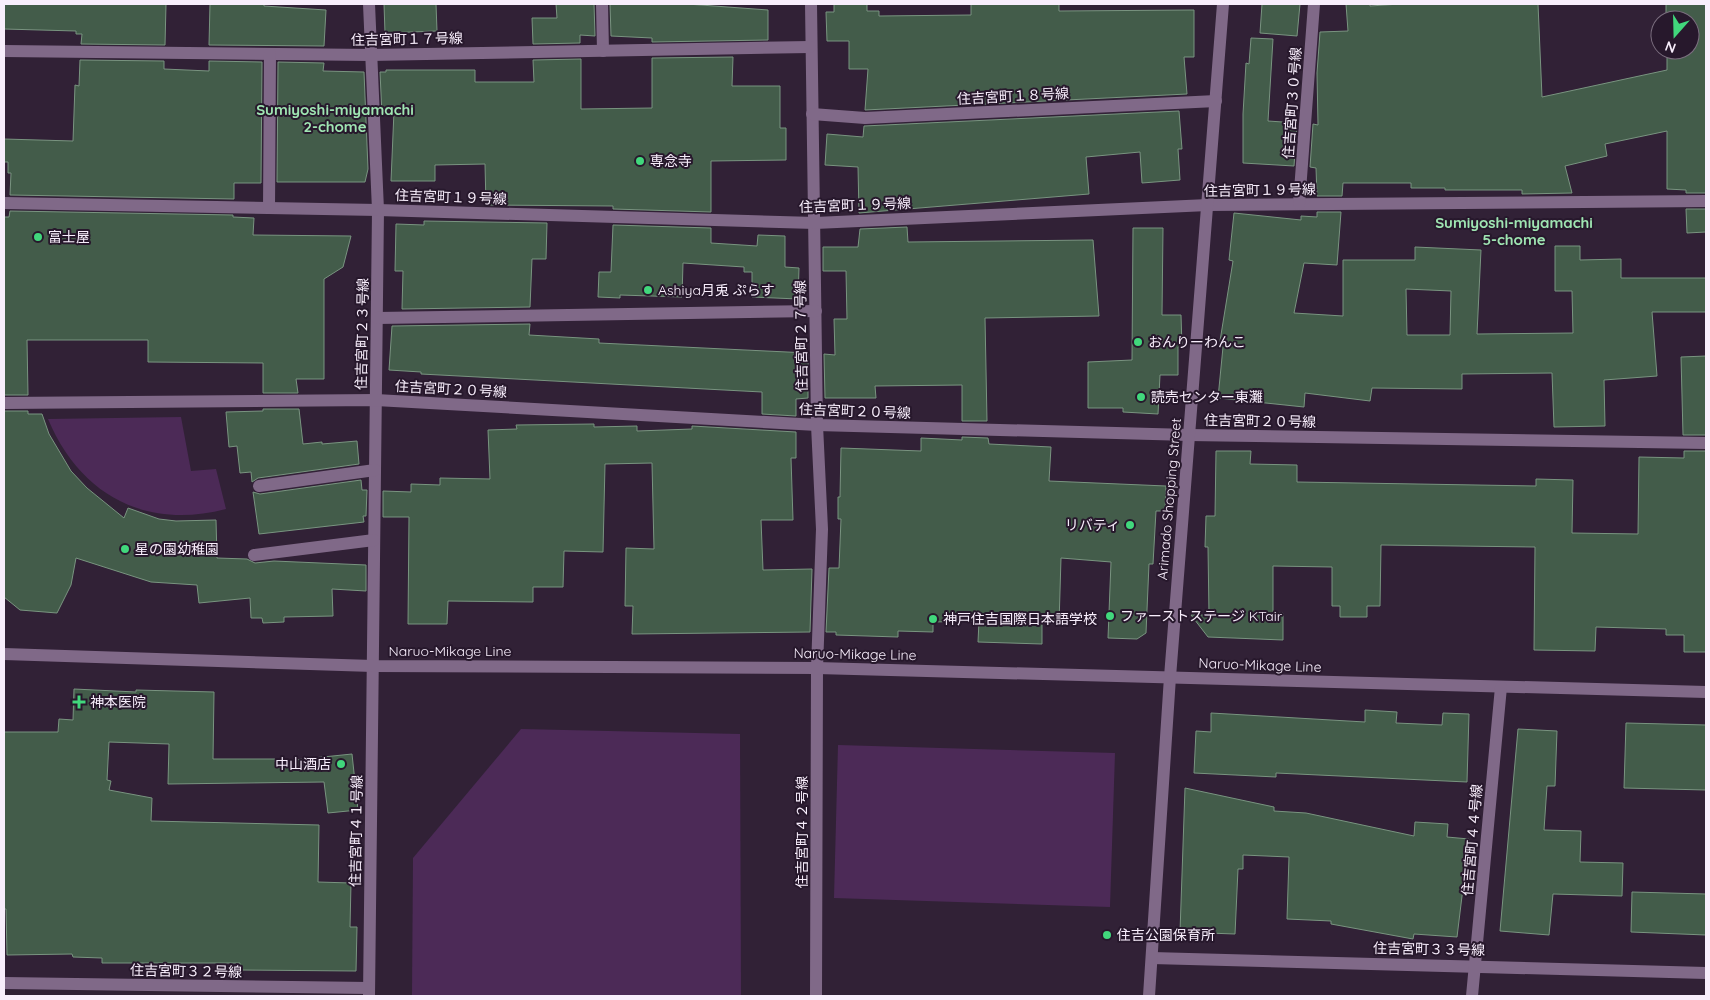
<svg xmlns="http://www.w3.org/2000/svg" width="1710" height="1000" viewBox="0 0 1710 1000" font-family="Quicksand,'Noto Sans JP',sans-serif">
<rect width="100%" height="100%" fill="#312136"/>
<g fill="#4c2a57">
<path d="M181 417 191 471 216 469 226 509C145 530 80 495 48 419Z"/>
<polygon points="521,729 740,734 741,996 412,996 413,858"/>
<polygon points="838,745 1115,753 1110,907 834,898"/>
</g>
<g fill="#435c4a" stroke="#799480" fill-rule="evenodd">
<polygon points="4,4 166,4 165,45 81,44 82,34 76,34 76,31 4,29"/>
<polygon points="210,4 264,4 264,6 326,10 324,46 209,45"/>
<polygon points="384,4 436,4 437,31 385,33"/>
<polygon points="556,4 594,4 595,36 580,35 580,43 533,44 532,18 557,18"/>
<polygon points="610,4 687,4 768,10 768,40 652,42 652,38 611,36"/>
<polygon points="834,4 867,4 867,11 879,11 879,16 971,15 971,4 1059,4 1059,11 1194,10 1194,57 1184,57 1187,94 865,110 868,69 849,69 849,41 827,41 826,12 834,12"/>
<polygon points="1262,4 1300,4 1297,36 1260,33"/>
<polygon points="1346,4 1370,4 1370,6 1400,4 1538,4 1542,97 1667,70 1667,50 1690,50 1690,20 1666,20 1666,4 1704,4 1706,6 1706,193 1686,193 1686,190 1667,189 1667,131 1605,144 1607,156 1565,166 1572,193 1522,194 1522,190 1445,190 1445,188 1411,188 1411,183 1343,183 1342,196 1317,196 1316,168 1310,167 1313,124 1318,125 1317,73 1320,32 1348,31"/>
<polygon points="1251,38 1273,39 1268,121 1297,123 1294,166 1243,163 1243,114 1246,63 1249,64"/>
<polygon points="733,57 732,86 780,86 780,128 786,128 786,160 711,161 711,212 613,209 613,206 486,205 485,164 435,165 435,181 391,181 394,111 383,109 382,115 380,72 386,72 386,70 475,70 475,82 534,82 533,60 581,59 581,109 652,108 652,58"/>
<polygon points="80,60 164,61 164,69 209,71 209,61 262,62 261,183 234,183 234,199 10,195 11,173 8,173 8,162 4,162 4,139 73,141 75,85 79,86"/>
<polygon points="278,62 324,63 323,71 364,72 368,169 365,182 277,182"/>
<polygon points="1179,111 1182,149 1178,149 1180,180 1142,183 1140,152 1086,157 1089,194 859,213 858,167 825,165 827,134 863,137 864,126"/>
<polygon points="1686,209 1706,209 1706,232 1687,233"/>
<polygon points="10,211 233,215 233,217 254,218 253,235 351,236 343,267 324,279 324,379 296,379 298,393 263,393 263,363 148,362 148,340 27,340 28,395 4,395 4,217 9,217"/>
<path d="M1317 212H1341L1337 265 1304 263 1294 313 1343 316V260H1415V247L1481 250 1477 334 1573 333 1572 291H1555V246H1580V260L1621 259V278H1706V312H1652L1657 376 1604 380 1605 426 1554 427 1552 373 1462 374V389L1372 388 1370 401 1305 393 1304 407 1218 398 1223 347H1219L1233 261 1229 260 1234 213 1301 220V216L1317 217ZM1406 289 1451 291 1450 335H1407Z"/>
<polygon points="424,221 547,223 546,259 532,259 530,307 402,309 403,271 395,271 396,224 424,225"/>
<polygon points="613,225 711,228 711,243 757,246 758,235 785,236 785,267 799,268 798,299 752,297 752,272 744,272 744,267 683,263 682,297 620,295 620,298 598,297 599,272 611,272"/>
<polygon points="907,227 908,242 1093,240 1099,316 985,318 987,421 962,421 962,385 875,386 876,398 825,398 824,354 835,355 834,319 847,319 846,271 823,271 823,247 858,247 860,229"/>
<polygon points="1133,228 1163,228 1162,315 1181,315 1182,347 1178,347 1178,375 1160,375 1158,414 1123,412 1123,408 1088,408 1088,362 1132,360"/>
<polygon points="530,324 529,335 599,339 599,343 808,353 808,398 796,399 796,416 762,414 762,392 421,374 421,372 389,370 392,326"/>
<polygon points="1706,356 1706,435 1683,435 1681,357"/>
<polygon points="263,409 299,409 303,444 322,442 322,444 357,441 359,464 258,478 252,482 251,472 240,473 237,446 229,447 226,412 263,411"/>
<polygon points="4,411 28,411 28,414 42,414 49,434 71,471 87,488 124,518 128,508 159,519 176,521 216,520 217,558 247,559 255,563 274,561 366,565 366,591 332,589 333,616 284,617 284,622 263,623 262,618 251,618 250,598 199,603 197,585 151,582 76,558 71,585 57,613 20,610 4,597"/>
<polygon points="594,424 594,427 637,426 637,431 692,429 692,426 796,432 796,458 791,458 793,520 761,520 763,570 812,569 810,632 632,634 633,606 625,606 626,548 654,549 652,463 605,464 603,552 564,551 563,587 533,587 533,602 448,601 447,624 408,624 409,517 383,517 383,491 411,492 411,484 440,485 440,478 490,479 488,430 517,429 516,425"/>
<polygon points="962,437 988,438 989,444 1051,447 1049,481 1166,486 1165,511 1156,511 1153,564 1149,564 1146,633 1137,639 1108,638 1111,562 1061,558 1059,624 1042,623 1042,644 978,642 979,621 933,622 933,632 898,631 898,637 836,635 836,632 826,632 829,568 839,568 841,519 838,519 838,497 840,497 841,448 921,451 921,438 962,440"/>
<polygon points="1216,451 1251,451 1250,464 1297,465 1297,482 1536,486 1536,479 1573,480 1572,533 1638,534 1639,457 1684,458 1684,451 1706,451 1706,652 1684,652 1684,635 1666,635 1666,629 1596,627 1595,651 1534,650 1535,547 1381,545 1380,606 1367,606 1367,617 1340,617 1340,606 1332,606 1332,567 1273,566 1273,613 1283,613 1283,640 1208,637 1191,615 1209,615 1208,547 1205,547 1206,516 1215,516"/>
<polygon points="361,480 362,490 367,490 366,516 363,516 364,522 259,534 253,492 260,494"/>
<polygon points="74,689 136,692 136,690 214,692 213,759 275,759 275,762 352,754 358,810 328,813 324,782 168,784 169,744 109,742 107,780 111,781 109,790 152,798 151,821 319,825 318,882 351,883 350,927 357,927 356,971 240,970 240,963 102,963 102,958 73,957 72,954 7,955 6,909 4,909 4,732 58,732 59,719 73,720"/>
<polygon points="1365,710 1397,712 1396,723 1442,725 1443,713 1469,714 1467,782 1276,773 1276,777 1194,773 1196,731 1211,732 1211,713 1365,722"/>
<polygon points="1626,723 1706,725 1706,790 1624,788"/>
<polygon points="1518,729 1557,731 1555,786 1547,786 1544,830 1581,831 1580,862 1623,863 1622,896 1553,894 1549,935 1500,931"/>
<polygon points="1185,788 1274,807 1274,811 1306,813 1414,836 1415,822 1448,824 1447,837 1469,839 1457,937 1414,934 1413,939 1331,924 1331,921 1287,919 1289,857 1243,855 1243,869 1238,869 1235,934 1180,932"/>
<polygon points="1632,892 1706,894 1706,935 1631,932"/>
</g>
<g fill="none" stroke-linecap="round" stroke-linejoin="round">
<g stroke="#806988" stroke-width="12">
<polyline points="369,4 378,210 369,996"/>
<polyline points="602,4 603,51"/>
<polyline points="811,4 817,425 822,529 817,668 816,996"/>
<polyline points="4,51 370,55 810,47"/>
<polyline points="812,114 865,118 1216,101"/>
<polyline points="4,203 378,210 815,223 1208,205 1706,201"/>
<polyline points="1299,204 1314,4"/>
<polyline points="269,208 270,54"/>
<polyline points="377,318 816,311"/>
<polyline points="4,403 376,400 817,425 1189,435 1706,443"/>
<polyline points="259,486 375,470"/>
<polyline points="254,555 374,540"/>
<polyline points="4,654 373,666 817,668 1706,692"/>
<polyline points="1152,958 1706,973"/>
<polyline points="4,983 369,988"/>
<polyline points="1149,996 1170,677 1223,4"/>
<polyline points="1472,996 1501,687"/>
</g>
</g>
<g fill="#41d77c" stroke="#27182c" stroke-width="2">
<circle cx="640" cy="161" r="5"/>
<circle cx="38" cy="237" r="5"/>
<circle cx="648" cy="290" r="5"/>
<circle cx="1138" cy="342" r="5"/>
<circle cx="1141" cy="397" r="5"/>
<circle cx="1130" cy="525" r="5"/>
<circle cx="125" cy="549" r="5"/>
<circle cx="1110" cy="616" r="5"/>
<circle cx="933" cy="619" r="5"/>
<path d="M76.5 694.5h5v5h5v5h-5v5h-5v-5h-5v-5h5z"/>
<circle cx="341" cy="764" r="5"/>
<circle cx="1107" cy="935" r="5"/>
</g>
<g text-anchor="middle" stroke-width="4" stroke-linejoin="round" paint-order="stroke">
<g font-size="14" fill="#f8eefc" stroke="#27182c">
<text transform="translate(407 39) rotate(-1)" y="5">住吉宮町１７号線</text>
<text transform="translate(1013 96) rotate(-3)" y="5">住吉宮町１８号線</text>
<text transform="translate(1292 103) rotate(-86)" y="5">住吉宮町３０号線</text>
<text transform="translate(1260 190) rotate(-1)" y="5">住吉宮町１９号線</text>
<text transform="translate(451 197) rotate(2)" y="5">住吉宮町１９号線</text>
<text transform="translate(855 205) rotate(-2)" y="5">住吉宮町１９号線</text>
<text transform="translate(362 334) rotate(-89)" y="5">住吉宮町２３号線</text>
<text transform="translate(801 336) rotate(-91)" y="5">住吉宮町２７号線</text>
<text transform="translate(451 389) rotate(3)" y="5">住吉宮町２０号線</text>
<text transform="translate(855 411) rotate(2)" y="5">住吉宮町２０号線</text>
<text transform="translate(1260 421) rotate(1)" y="5">住吉宮町２０号線</text>
<text transform="translate(1169 499) rotate(-85)" y="5">Arimado Shopping Street</text>
<text x="450" y="656">Naruo-Mikage Line</text>
<text transform="translate(855 654) rotate(1)" y="5">Naruo-Mikage Line</text>
<text transform="translate(1260 665) rotate(2)" y="5">Naruo-Mikage Line</text>
<text transform="translate(356 831) rotate(-89)" y="5">住吉宮町４１号線</text>
<text transform="translate(802 832) rotate(-90)" y="5">住吉宮町４２号線</text>
<text transform="translate(1472 840) rotate(-85)" y="5">住吉宮町４４号線</text>
<text transform="translate(1429 949) rotate(1)" y="5">住吉宮町３３号線</text>
<text transform="translate(186 971) rotate(1)" y="5">住吉宮町３２号線</text>
</g>
<g font-size="14" fill="#f8eefc" stroke="#27182c" text-anchor="start">
<text x="650" y="166">専念寺</text>
<text x="48" y="242">富士屋</text>
<text x="658" y="295">Ashiya月兎 ぷらす</text>
<text x="1148" y="347">おんりーわんこ</text>
<text x="1151" y="402">読売センター東灘</text>
<text x="1120" y="530" text-anchor="end">リバティ</text>
<text x="135" y="554">星の園幼稚園</text>
<text x="1120" y="621">ファーストステージ KTair</text>
<text x="943" y="624">神戸住吉国際日本語学校</text>
<text x="90" y="707">神本医院</text>
<text x="331" y="769" text-anchor="end">中山酒店</text>
<text x="1117" y="940">住吉公園保育所</text>
</g>
<g font-size="15" font-weight="bold" fill="#9fe5b2" stroke="#27182c">
<text x="335" y="115">Sumiyoshi-miyamachi<tspan x="335" dy="17">2-chome</tspan></text>
<text x="1514" y="228">Sumiyoshi-miyamachi<tspan x="1514" dy="17">5-chome</tspan></text>
</g>
</g>
<rect width="1710" height="1000" fill="none" stroke="#f8eefc" stroke-width="10"/>
<g transform="translate(1675 35) rotate(200)"><circle r="24" fill="#27182c" stroke="#7b6e7f"/>
<path d="M0-4L9 19L0 12L-9 19Z" fill="#41d77c"/>
<text y="-8" font-size="14" font-weight="bold" text-anchor="middle" fill="#f8eefc">N</text>
</g>
</svg>
